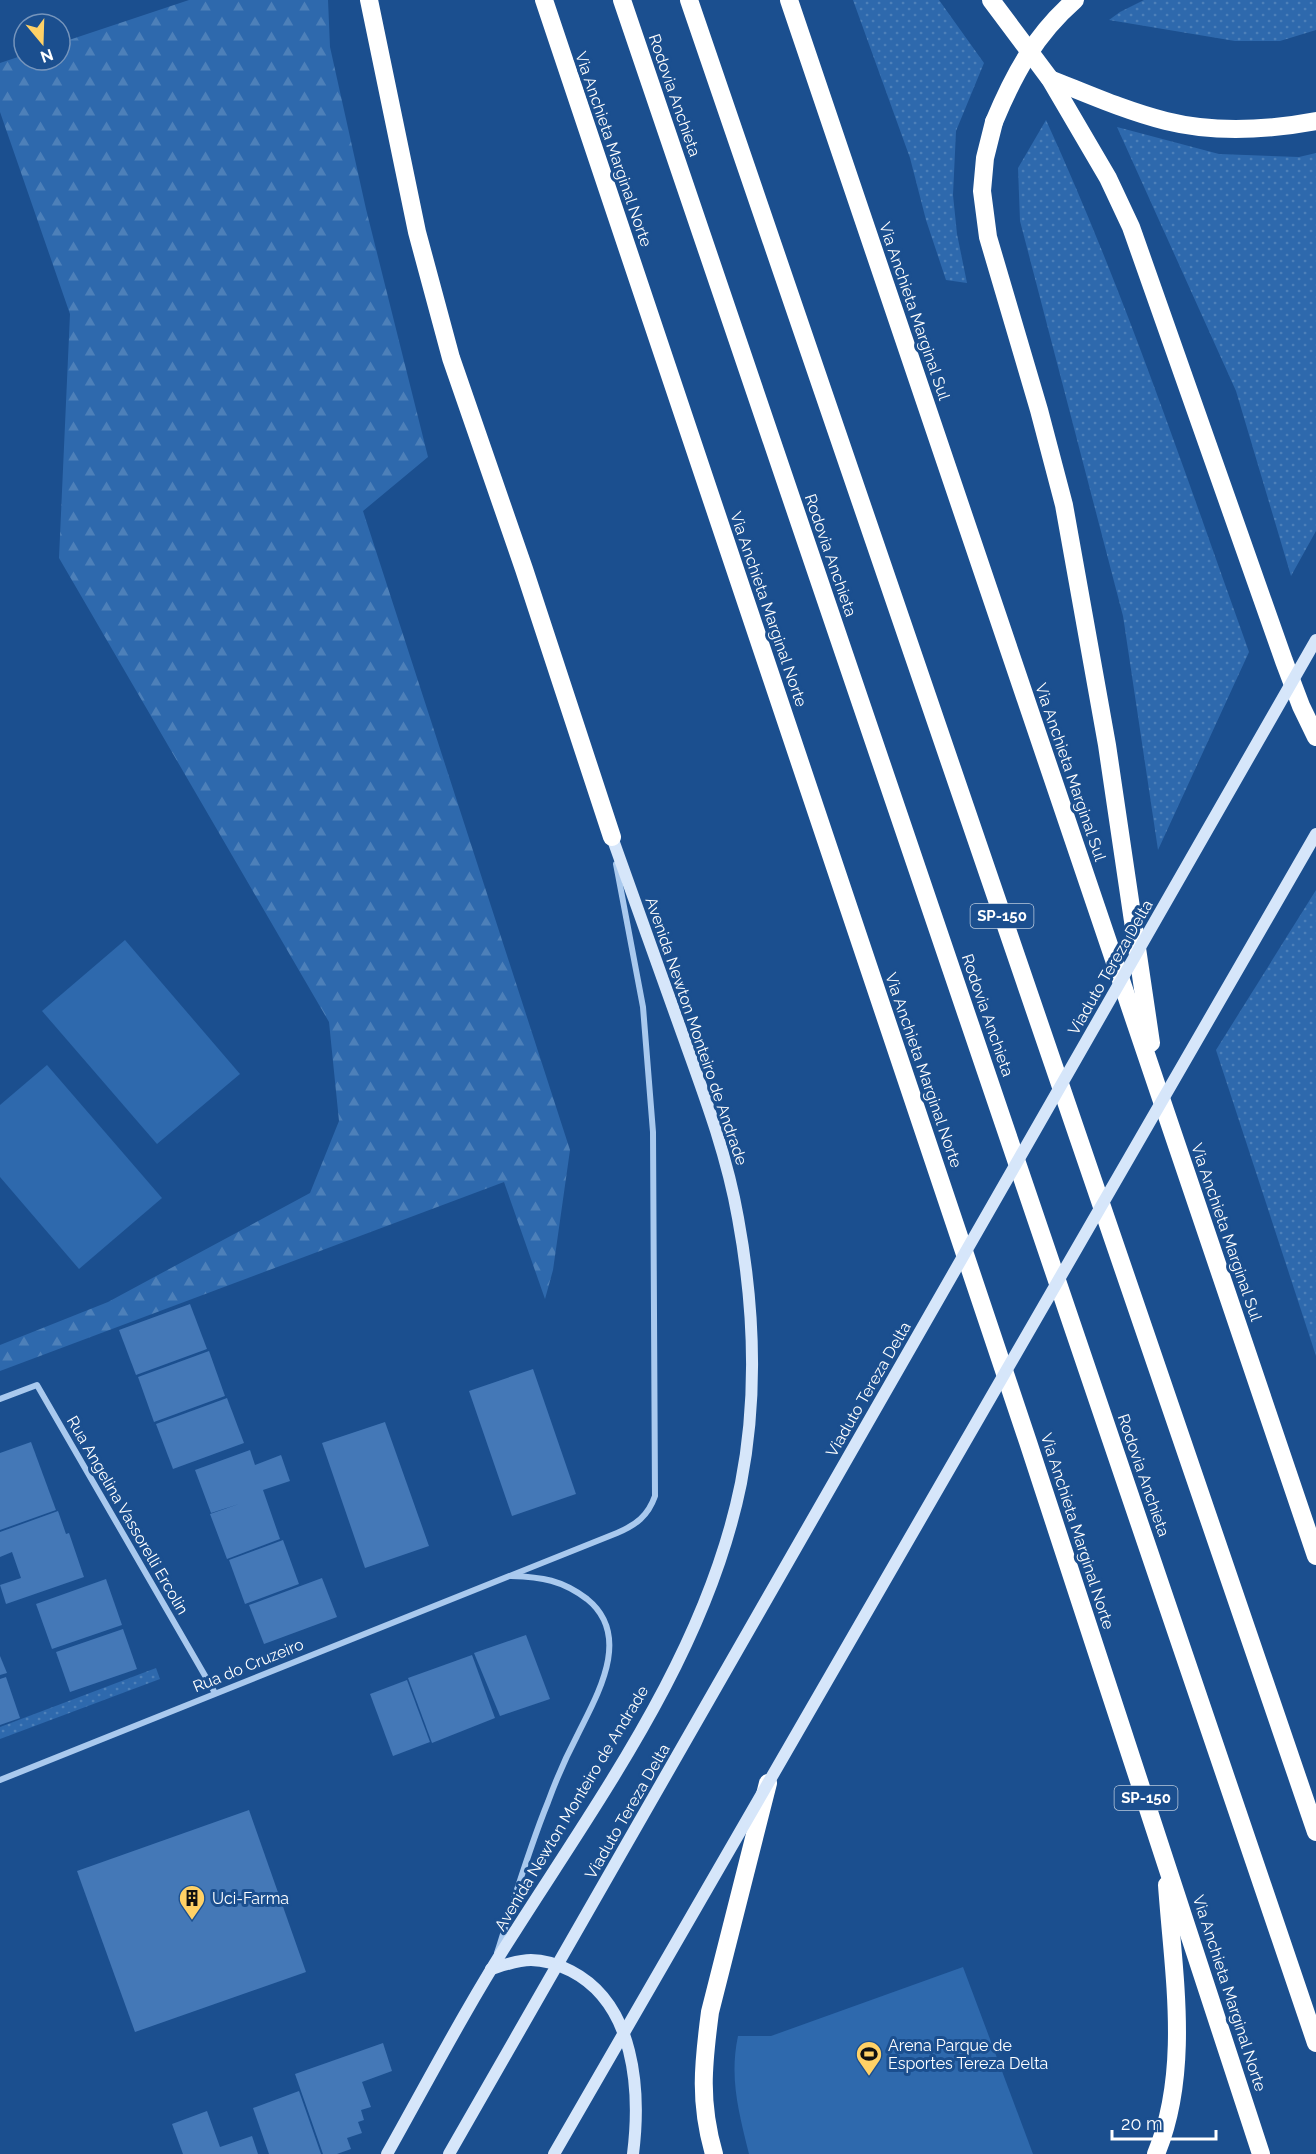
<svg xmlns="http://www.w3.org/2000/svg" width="1316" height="2154" viewBox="0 0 1316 2154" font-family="Raleway,sans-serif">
<defs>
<pattern id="green-dots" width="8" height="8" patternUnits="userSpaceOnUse" patternTransform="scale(1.5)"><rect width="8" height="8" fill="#2e69ad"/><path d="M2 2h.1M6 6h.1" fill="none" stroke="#4d80b9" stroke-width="1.8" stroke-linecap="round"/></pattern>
<pattern id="forest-firs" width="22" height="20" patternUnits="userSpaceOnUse" patternTransform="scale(1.5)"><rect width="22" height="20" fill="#2e69ad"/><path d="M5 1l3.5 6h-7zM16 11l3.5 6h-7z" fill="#4d80b9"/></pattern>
</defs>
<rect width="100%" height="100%" fill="#1b4f8f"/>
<g fill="url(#green-dots)">
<polygon points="853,0 939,0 984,63 956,131 953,195 957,234 967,283 946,280 926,220 910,158"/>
<polygon points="1144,0 1316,0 1316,30 1280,41 1235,41 1109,20 1120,12"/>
<path d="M1046 120C1125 293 1185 473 1249 652L1158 850 1123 616 1020 221 1018 168Z"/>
<polygon points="1117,127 1219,154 1299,157 1316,153 1316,531 1291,576 1236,391"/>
<polygon points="1316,890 1316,1356 1216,1050"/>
<polygon points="156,1668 160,1679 0,1739 0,1727"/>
</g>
<polygon fill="url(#forest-firs)" points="189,0 328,0 330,47 366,209 428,457 363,511 570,1150 553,1270 545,1299 504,1182 0,1371 0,1345 108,1302 310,1193 339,1121 329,1022 59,558 70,314 0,112 0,63 24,55 24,60 60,60 60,43"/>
<g fill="#2e69ad">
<polygon points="125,940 240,1074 157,1144 42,1011"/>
<polygon points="47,1065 162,1198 79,1269 0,1177 0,1105"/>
<path d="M963 1967 1033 2154H749C739 2113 729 2078 738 2036H771Z"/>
</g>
<g fill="#4478b7">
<polygon points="190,1304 207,1349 136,1375 119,1330"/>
<polygon points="209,1351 225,1396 154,1422 138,1377"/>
<polygon points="533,1369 576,1494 512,1516 469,1391"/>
<polygon points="227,1398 244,1443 173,1469 156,1424"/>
<polygon points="385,1422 429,1546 365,1568 322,1443"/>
<polygon points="31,1442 56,1510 0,1530 0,1453"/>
<polygon points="250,1450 255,1465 281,1455 290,1481 263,1490 280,1539 227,1559 210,1514 239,1504 211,1513 195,1470"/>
<polygon points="58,1511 66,1534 69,1533 84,1577 6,1604 0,1585 21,1578 12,1552 0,1557 0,1532"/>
<polygon points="283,1540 299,1584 245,1604 229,1560"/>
<polygon points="322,1578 337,1617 264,1644 249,1605"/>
<polygon points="106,1579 122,1625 52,1649 36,1604"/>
<polygon points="123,1629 137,1669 70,1692 56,1652"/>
<polygon points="526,1635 550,1699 500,1716 474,1653"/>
<polygon points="472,1655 495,1718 432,1743 408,1678"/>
<polygon points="0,1656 7,1673 0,1675"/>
<polygon points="6,1677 20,1718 0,1725 0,1679"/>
<polygon points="407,1680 430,1742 393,1756 370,1694"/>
<polygon points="249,1810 306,1972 135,2032 77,1871"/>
<polygon points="383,2043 392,2071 362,2082 371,2107 361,2110 364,2120 358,2122 362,2133 347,2138 351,2149 337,2154 323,2154 295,2074"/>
<polygon points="299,2091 321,2154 269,2154 253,2108"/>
<polygon points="207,2111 220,2147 252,2136 258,2154 183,2154 172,2124"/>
</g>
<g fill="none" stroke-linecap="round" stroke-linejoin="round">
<g stroke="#a9c9ee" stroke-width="6">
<polyline points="0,1399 37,1385 215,1693"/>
<path d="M0 1780 617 1533C636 1525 648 1516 655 1496L653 1132 643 1007 616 864"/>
<path d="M497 1953C513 1903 528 1851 548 1802 556 1780 566 1757 577 1736 597 1695 633 1636 587 1599 562 1580 542 1577 511 1576"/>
</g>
<g stroke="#d6e6fa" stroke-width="12">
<path d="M491 1969C504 1965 518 1960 531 1960 545 1960 559 1965 571 1971 635 2004 641 2090 633 2154"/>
<path d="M387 2154C428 2081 467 2006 512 1936 602 1794 707 1651 741 1483 758 1396 754 1305 738 1218 727 1155 704 1094 682 1033 659 967 635 902 612 837"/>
</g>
<g stroke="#fff" stroke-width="18">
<polyline points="369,0 417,232 451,358 524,569 612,837"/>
<polyline points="544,0 1028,1442 1261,2154"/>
<polyline points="622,0 1316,2043"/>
<polyline points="689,0 1316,1832"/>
<polyline points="789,0 1316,1556"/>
<polyline points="991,0 1050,79 1108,178 1131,227 1284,661 1301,706 1316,737"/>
<path d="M1050 79C1088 94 1126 111 1166 121 1214 133 1268 130 1316 121"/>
<polyline points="994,122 985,158 982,191 988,237 1039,410 1064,505 1107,745 1151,1043"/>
<path d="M714 2154C699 2102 703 2065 710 2012L768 1783"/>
<path d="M1156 2154C1191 2070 1173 1972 1167 1885"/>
</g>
<g stroke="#d6e6fa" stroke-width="12">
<polyline points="449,2154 1316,640"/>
<polyline points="554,2154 1316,834"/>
</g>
<path stroke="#fff" stroke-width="18" d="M994 122C1014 74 1035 35 1075 0"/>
</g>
<defs>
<g id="building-pin" transform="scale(1.35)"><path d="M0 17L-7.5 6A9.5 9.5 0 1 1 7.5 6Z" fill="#ffd166" stroke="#1b4f8f"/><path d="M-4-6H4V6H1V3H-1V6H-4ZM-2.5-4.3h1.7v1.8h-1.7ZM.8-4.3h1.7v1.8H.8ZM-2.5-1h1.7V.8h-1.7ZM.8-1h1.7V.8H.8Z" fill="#111"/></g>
<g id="stadium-pin" transform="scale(1.35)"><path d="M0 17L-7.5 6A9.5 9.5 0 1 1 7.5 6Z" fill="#ffd166" stroke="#1b4f8f"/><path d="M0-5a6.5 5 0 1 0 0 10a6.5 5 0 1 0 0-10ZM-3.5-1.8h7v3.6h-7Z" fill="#111"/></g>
</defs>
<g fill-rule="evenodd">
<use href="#building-pin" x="192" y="1898"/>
<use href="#stadium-pin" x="869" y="2054"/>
</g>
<g text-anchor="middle" stroke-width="6" stroke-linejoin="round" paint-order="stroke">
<g fill="#1b4f8f" stroke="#bbcadd" stroke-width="1.5">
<rect x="970.5" y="904" width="63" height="24" rx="4.5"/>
<rect x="1114.5" y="1786" width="63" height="24" rx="4.5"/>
</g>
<g font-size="15" font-weight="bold" fill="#fff">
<text x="1002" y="921">SP-150</text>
<text x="1146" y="1803">SP-150</text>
</g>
<g font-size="16" fill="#fff" stroke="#1b4f8f">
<text transform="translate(675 95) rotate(71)" y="6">Rodovia Anchieta</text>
<text transform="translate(614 149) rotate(71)" y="6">Via Anchieta Marginal Norte</text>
<text transform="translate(915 311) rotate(71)" y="6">Via Anchieta Marginal Sul</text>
<text transform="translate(831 555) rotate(71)" y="6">Rodovia Anchieta</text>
<text transform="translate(769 609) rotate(71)" y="6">Via Anchieta Marginal Norte</text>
<text transform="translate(1071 772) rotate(71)" y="6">Via Anchieta Marginal Sul</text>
<text transform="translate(1110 967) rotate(-60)" y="6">Viaduto Tereza Delta</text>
<text transform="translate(988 1015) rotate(71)" y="6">Rodovia Anchieta</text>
<text transform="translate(697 1031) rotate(71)" y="6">Avenida Newton Monteiro de Andrade</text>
<text transform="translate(924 1070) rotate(71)" y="6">Via Anchieta Marginal Norte</text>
<text transform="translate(1227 1232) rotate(71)" y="6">Via Anchieta Marginal Sul</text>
<text transform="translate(868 1389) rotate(-60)" y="6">Viaduto Tereza Delta</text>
<text transform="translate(1144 1475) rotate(71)" y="6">Rodovia Anchieta</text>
<text transform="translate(128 1515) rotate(60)" y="6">Rua Angelina Vassorelli Ercolin</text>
<text transform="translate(1078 1531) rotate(72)" y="6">Via Anchieta Marginal Norte</text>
<text transform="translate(248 1665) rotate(-22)" y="6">Rua do Cruzeiro</text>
<text transform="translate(571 1808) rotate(-59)" y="6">Avenida Newton Monteiro de Andrade</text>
<text transform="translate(627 1811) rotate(-60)" y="6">Viaduto Tereza Delta</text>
<text transform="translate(1230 1993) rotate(72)" y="6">Via Anchieta Marginal Norte</text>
</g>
<g font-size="16" fill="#fff" stroke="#1b4f8f" text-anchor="start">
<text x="212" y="1904">Uci-Farma</text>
<text x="888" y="2051">Arena Parque de<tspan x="888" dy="18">Esportes Tereza Delta</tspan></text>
</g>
</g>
<g transform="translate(42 42) rotate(161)"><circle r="28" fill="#1b4f8f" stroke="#7695bc" stroke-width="1.5"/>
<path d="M0-4.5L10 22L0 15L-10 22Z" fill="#ffd166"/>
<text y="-9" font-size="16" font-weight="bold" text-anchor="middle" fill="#ffffff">N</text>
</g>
<path d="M1112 2130v9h104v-9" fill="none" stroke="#ffffff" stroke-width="3"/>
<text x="1121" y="2130" font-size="18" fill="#ffffff" stroke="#1b4f8f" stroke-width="4.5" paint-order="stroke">20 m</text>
</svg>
